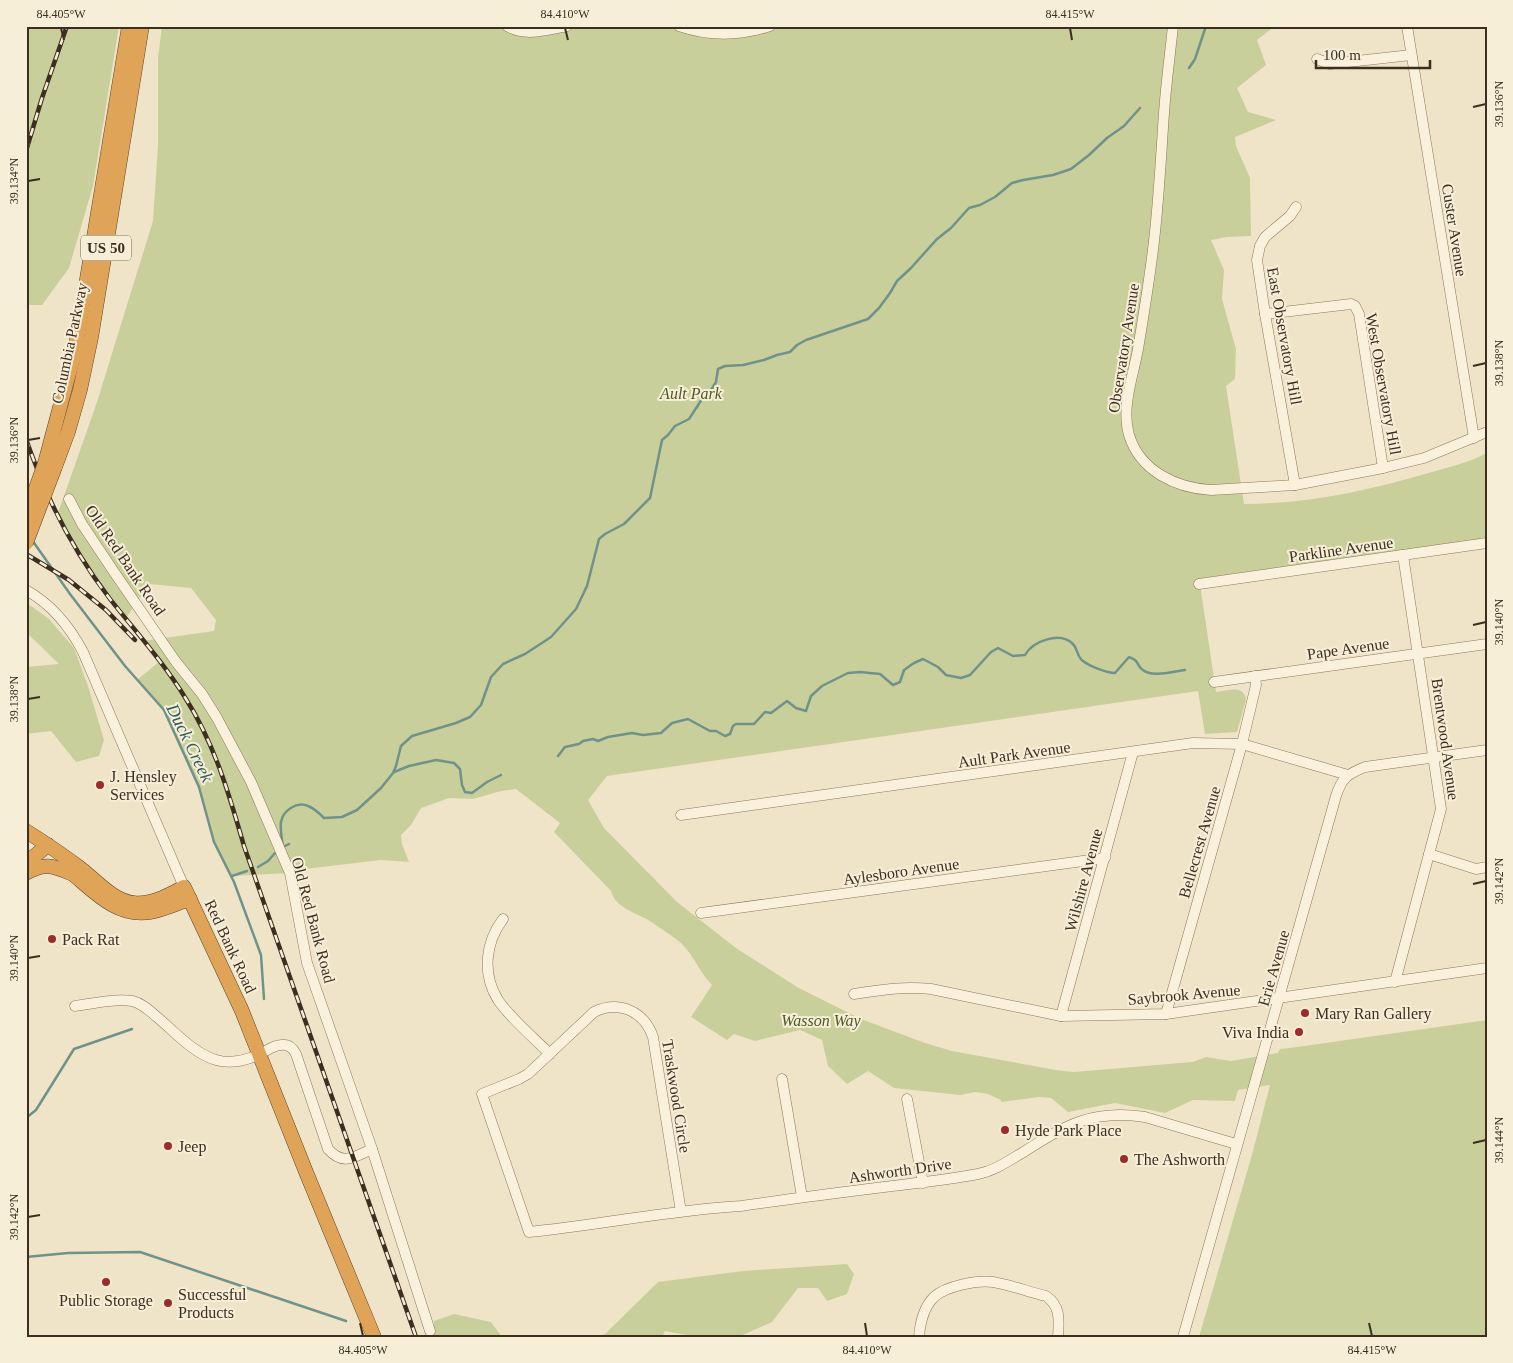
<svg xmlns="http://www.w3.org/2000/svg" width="1513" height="1363" viewBox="0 0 1513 1363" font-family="Georgia,serif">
<rect width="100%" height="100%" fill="#f0e4c8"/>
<g fill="#c9cf9b">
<polygon points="26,26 119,26 93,186 69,268 42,305 26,305"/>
<path d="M162 26H1275L1257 40 1266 65 1237 88 1248 112 1276 120 1235 137 1236 146 1250 178 1251 236 1227 237 1211 240 1224 270 1222 299 1236 349 1235 379 1226 386 1244 504C1305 504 1367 491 1425 474 1446 468 1468 463 1487 453V543L1200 584 1216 692C1227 691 1244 684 1246 700L1237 732 1205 734 1198 691 607 776 588 800 604 828 677 902 736 948 797 987 861 1019 925 1043 952 1051 1056 1070 1074 1072 1192 1062 1206 1057 1231 1061 1278 1053 1280 1049 1290 1048 1487 1020V1337H1199L1253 1151 1270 1085 1238 1090 1235 1101 1193 1100 1165 1113 1115 1103 1068 1112 1051 1098 1039 1097 1001 1102V1100L988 1094 975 1092 960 1095 894 1088 868 1071 847 1084 828 1066 822 1040 800 1030 755 1041 734 1034 727 1040 691 1017 712 985C700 973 694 956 682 944 673 936 660 928 650 921 637 913 615 908 611 891L554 832 560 823 516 789 501 791 473 799 449 798 421 808 411 825 401 835 402 844 409 862 381 860 305 869 290 873 231 876 214 842 199 787 164 710 137 680 160 661 143 641 214 631 216 620 191 588 149 584 126 618 83 561 57 516 97 402 153 221 158 145V58Z"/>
<polygon points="28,604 48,618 74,648 88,686 104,740 99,756 76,762 51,731 26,734 26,667 59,664 26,632 26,610"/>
<polygon points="847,1264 854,1274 847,1294 827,1301 818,1288 798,1288 772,1322 738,1337 698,1337 665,1331 662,1337 598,1337 605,1334 658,1282 743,1271"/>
<polygon points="454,1314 491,1322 502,1337 434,1337 434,1321"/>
</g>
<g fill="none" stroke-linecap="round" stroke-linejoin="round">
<g stroke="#6f938a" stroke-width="2.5">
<polyline points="1189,68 1195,59 1206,26"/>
<polyline points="32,540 70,594 125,666 164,710 199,787 214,842 234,882 261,955 264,999"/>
<path d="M558 756 565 747 579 744 583 741 593 739 598 741 608 737 632 733 643 735 661 733 672 723 688 719 710 731H716L725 736 730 734 733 726 736 724H754L765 712 771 713 787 701 796 708 806 711 811 696 822 686 848 673 860 672 880 674 893 685 900 682 904 670 914 663 923 659 938 667 946 675 961 678 970 675 991 652 998 648 1013 656 1025 655C1033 641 1060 631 1073 644 1078 649 1077 657 1083 661 1089 666 1107 673 1115 673L1129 657C1131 658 1134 659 1136 661 1138 663 1139 668 1143 670 1152 678 1174 671 1185 670"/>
<polyline points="394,772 409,766 436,760 454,763 460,769 462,785 465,792 472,793 487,782 501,775"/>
<path d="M289 844 283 847C282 839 280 830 281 822 283 811 296 801 308 806 314 808 319 813 324 818L342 817 357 810 381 788 393 773 396 766 401 746 412 736 456 723 470 717 481 705 491 677 503 664 525 654 551 637 576 609 587 586 599 539 605 534 624 524 650 498 662 440 668 435 675 426 689 419 704 396 711 390 716 382 718 369 725 366 743 365 764 360 777 355 790 352 797 345 806 340 868 319 879 308 890 293 897 281 911 268 937 239 951 228 969 208 980 205 995 197 1012 183 1023 180 1053 175 1071 169 1089 155 1107 138 1124 126 1140 108"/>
<polyline points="258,867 268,861 275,853"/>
<polyline points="232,876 247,871"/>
<polyline points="26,1118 36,1110 74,1049 132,1029"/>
<polyline points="26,1257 68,1253 140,1252 346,1321"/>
</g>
<g stroke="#8d765c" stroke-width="11">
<g id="minor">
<path d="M507 26C525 37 547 30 567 26"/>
<path d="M679 26C708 36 740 36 770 26"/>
<path d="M1173 26C1170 55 1166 84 1164 113 1161 156 1159 198 1154 241 1150 277 1144 313 1138 349 1133 377 1121 407 1129 435 1140 471 1176 488 1211 490L1295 485 1383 468 1424 458 1487 432"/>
<polyline points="1407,26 1474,438"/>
<polyline points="1317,59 1330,64 1411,55"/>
<polyline points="1265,314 1351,304 1355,306 1359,314 1383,468"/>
<polyline points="1295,485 1265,314 1257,260 1260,246 1265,237 1290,216 1296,207"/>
<polyline points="69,499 82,524 114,572 176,662 202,694 217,718 251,782 290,873 307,963 372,1149 430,1331"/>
<polyline points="1199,584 1487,543"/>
<path d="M26 590C51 604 70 627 83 652L184 887"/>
<polyline points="1214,682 1487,644"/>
<polyline points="681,815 1193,743 1242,744 1348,775"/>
<polyline points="1429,854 1476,869 1487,867"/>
<polyline points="701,913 1105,858"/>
<path d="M503 919C485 943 482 974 498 1000 510 1018 534 1038 550 1054"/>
<polyline points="1395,982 1441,809 1403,555"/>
<path d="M854 994C880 990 904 986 931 989L1061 1016 1166 1014 1487 968"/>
<path d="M75 1006C93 1004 113 998 132 1001 142 1003 150 1011 157 1017 175 1032 193 1053 216 1060 230 1064 247 1060 260 1054 267 1051 273 1045 281 1045 288 1044 293 1048 296 1054L328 1149C343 1166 354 1157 372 1149"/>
<polyline points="1166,1014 1242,744 1256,685 1255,676"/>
<polyline points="1061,1016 1133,752"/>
<polyline points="782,1079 802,1197"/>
<polyline points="907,1099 923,1183"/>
<path d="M681 1212 653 1037C644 1011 619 1000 594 1012L528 1074 519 1079 482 1094 529 1232C600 1225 670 1210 741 1206 789 1199 836 1193 884 1187 915 1183 947 1180 978 1174 994 1171 1008 1161 1022 1153 1066 1125 1092 1109 1145 1117L1236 1144"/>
<path d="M919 1337C920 1324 924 1307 934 1297 946 1286 977 1280 993 1282 1011 1285 1029 1292 1046 1296 1061 1306 1059 1321 1058 1337"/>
<path d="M1183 1337C1233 1156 1286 976 1336 796 1342 777 1348 774 1365 767L1487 750"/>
</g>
</g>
<g stroke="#5b4430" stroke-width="15">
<g id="highway">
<polyline points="45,463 75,351 129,26"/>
<polyline points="55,467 68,432 80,390 91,338 142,26"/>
<path d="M26 831C45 843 63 855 80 868 96 880 113 901 134 903 152 905 169 895 184 887L242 1011 306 1172 374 1337"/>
<polyline points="26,863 48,845"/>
<path d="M64 867C90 886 113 918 150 912 163 910 177 903 190 899"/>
<path d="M26 873C44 863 52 865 70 873"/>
</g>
</g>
<use href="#minor" stroke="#faf1dc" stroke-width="10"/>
<use href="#highway" stroke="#e0a458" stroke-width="14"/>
<g stroke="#3d2e20" stroke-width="4.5">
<g id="rail">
<polyline points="26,151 42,98 67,26"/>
<path d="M26 439C30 451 35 463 39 474 57 519 81 561 110 599 136 632 164 663 186 699 215 745 229 794 244 846L416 1337"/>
<polyline points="26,554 69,580 106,610 135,640"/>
</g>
</g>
<use href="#rail" stroke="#f7eed8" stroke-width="2.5" stroke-dasharray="8" stroke-linecap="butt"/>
<g stroke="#5b4430" stroke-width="15" stroke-linecap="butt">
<g id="highway-bridge">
<polyline points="26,516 45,463"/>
<polyline points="26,543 55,467"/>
</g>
</g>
<use href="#highway-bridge" stroke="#e0a458" stroke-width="14"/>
</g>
<path fill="none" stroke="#3d2e20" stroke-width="2" d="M61 28 64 40M565 28 568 40M1070 28 1072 40M1473 107 1486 104M28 181 40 179M1473 366 1486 363M28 440 40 438M1473 625 1486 622M28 699 40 697M1473 884 1486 881M28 958 40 956M1473 1143 1486 1140M28 1217 40 1215M360 1323 363 1336M865 1323 867 1336M1369 1323 1372 1336"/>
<g fill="#9e2a2b" stroke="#f7eed8" stroke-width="2">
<circle cx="100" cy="785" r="5"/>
<circle cx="52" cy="939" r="5"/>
<circle cx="1305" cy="1013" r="5"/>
<circle cx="1299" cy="1032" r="5"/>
<circle cx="1005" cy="1130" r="5"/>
<circle cx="168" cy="1146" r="5"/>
<circle cx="1124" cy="1159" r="5"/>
<circle cx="106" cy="1282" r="5"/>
<circle cx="168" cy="1303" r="5"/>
</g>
<g text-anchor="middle" stroke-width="4" stroke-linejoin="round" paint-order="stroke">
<rect fill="#f7eed8" stroke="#756857" stroke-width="1" x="81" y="235.5" width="50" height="25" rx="4"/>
<g font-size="15" font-weight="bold" fill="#3d2e20">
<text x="106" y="253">US 50</text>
</g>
<g font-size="16" fill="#3d2e20" stroke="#f7eed8">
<text transform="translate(1455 230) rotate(81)" y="6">Custer Avenue</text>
<text transform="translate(1285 336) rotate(80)" y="6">East Observatory Hill</text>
<text transform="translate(69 343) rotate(-78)" y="6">Columbia Parkway</text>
<text transform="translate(1123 348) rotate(-81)" y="6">Observatory Avenue</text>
<text transform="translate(1384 384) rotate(80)" y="6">West Observatory Hill</text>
<text transform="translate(1341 549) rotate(-8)" y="6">Parkline Avenue</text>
<text transform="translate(126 560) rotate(56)" y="6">Old Red Bank Road</text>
<text transform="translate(1348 648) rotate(-8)" y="6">Pape Avenue</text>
<text transform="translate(1446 739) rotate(82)" y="6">Brentwood Avenue</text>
<text transform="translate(1014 754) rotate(-8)" y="6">Ault Park Avenue</text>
<text transform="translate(1199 842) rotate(-74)" y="6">Bellecrest Avenue</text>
<text transform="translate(901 871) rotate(-8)" y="6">Aylesboro Avenue</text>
<text transform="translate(1083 880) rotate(-75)" y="6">Wilshire Avenue</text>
<text transform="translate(314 920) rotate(75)" y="6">Old Red Bank Road</text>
<text transform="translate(231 946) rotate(65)" y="6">Red Bank Road</text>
<text transform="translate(1273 968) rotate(-74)" y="6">Erie Avenue</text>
<text transform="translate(1184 994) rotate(-5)" y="6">Saybrook Avenue</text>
<text transform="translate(677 1096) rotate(81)" y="6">Traskwood Circle</text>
<text transform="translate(900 1170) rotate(-8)" y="6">Ashworth Drive</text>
</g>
<g font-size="16" font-style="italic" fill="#4d5a26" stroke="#f7eed8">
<text x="691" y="399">Ault Park</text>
<text x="821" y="1026">Wasson Way</text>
</g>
<g font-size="16" fill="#3d2e20" stroke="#f7eed8" text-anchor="start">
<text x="110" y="782">J. Hensley<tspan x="110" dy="18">Services</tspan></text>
<text x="62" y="945">Pack Rat</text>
<text x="1315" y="1019">Mary Ran Gallery</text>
<text x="1289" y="1038" text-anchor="end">Viva India</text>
<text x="1015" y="1136">Hyde Park Place</text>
<text x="178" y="1152">Jeep</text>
<text x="1134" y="1165">The Ashworth</text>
<text x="178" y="1300">Successful<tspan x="178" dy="18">Products</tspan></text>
<text x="106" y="1306" text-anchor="middle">Public Storage</text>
</g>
<g font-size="18" font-style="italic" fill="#2f5d5a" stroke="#f7eed8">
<text transform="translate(190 743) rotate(64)" y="6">Duck Creek</text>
</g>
</g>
<rect width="1513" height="1363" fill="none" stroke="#f7eed8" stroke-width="55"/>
<path d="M1316 60v8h114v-8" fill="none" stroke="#3d2e20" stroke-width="2.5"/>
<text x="1323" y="60" font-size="15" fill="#3d2e20" stroke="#f7eed8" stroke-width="4" paint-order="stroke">100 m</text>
<rect x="28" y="28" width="1458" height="1308" fill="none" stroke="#3d2e20" stroke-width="2"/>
<g font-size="12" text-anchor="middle" fill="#3d2e20">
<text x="61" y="18">84.405°W</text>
<text x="565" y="18">84.410°W</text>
<text x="1070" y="18">84.415°W</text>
<text transform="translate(1499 104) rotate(-90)" y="4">39.136°N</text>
<text transform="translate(14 181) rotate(-90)" y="4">39.134°N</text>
<text transform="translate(1499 363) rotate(-90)" y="4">39.138°N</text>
<text transform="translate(14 440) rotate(-90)" y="4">39.136°N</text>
<text transform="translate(1499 622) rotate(-90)" y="4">39.140°N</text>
<text transform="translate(14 699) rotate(-90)" y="4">39.138°N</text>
<text transform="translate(1499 881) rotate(-90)" y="4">39.142°N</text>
<text transform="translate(14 958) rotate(-90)" y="4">39.140°N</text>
<text transform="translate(1499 1140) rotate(-90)" y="4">39.144°N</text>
<text transform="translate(14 1217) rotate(-90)" y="4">39.142°N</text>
<text x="363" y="1354">84.405°W</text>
<text x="867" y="1354">84.410°W</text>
<text x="1372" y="1354">84.415°W</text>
</g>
</svg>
